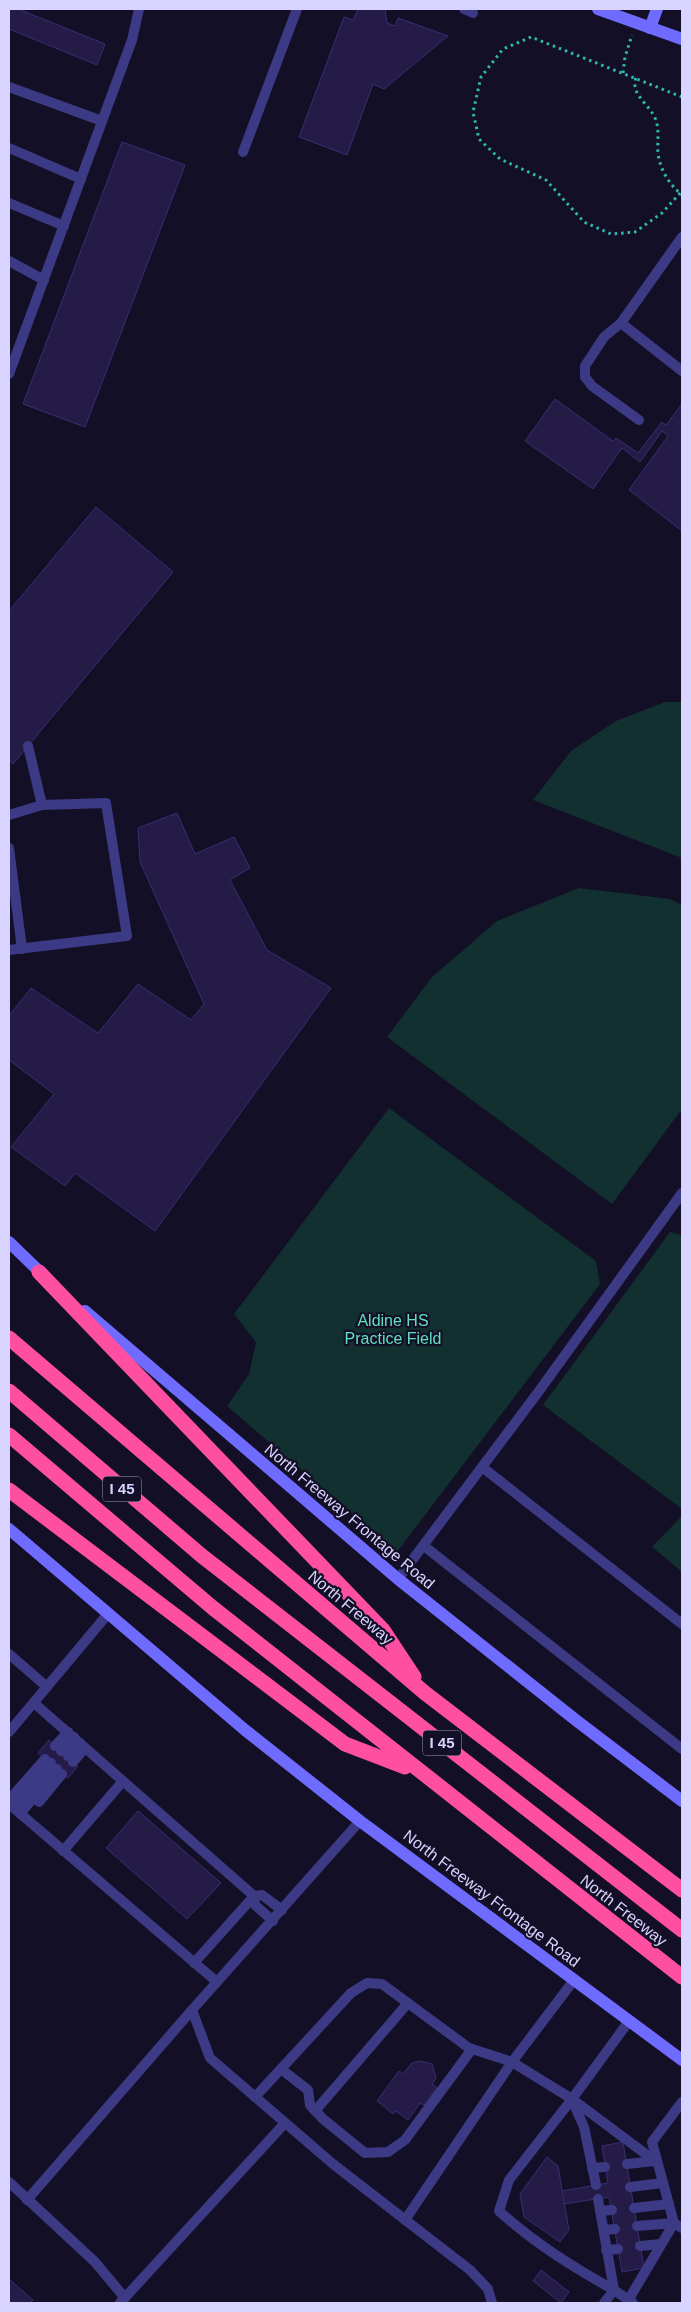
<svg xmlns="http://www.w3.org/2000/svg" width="691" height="2312" viewBox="0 0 691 2312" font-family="Helvetica,sans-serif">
<rect width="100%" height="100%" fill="#130f26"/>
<g fill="#12302f">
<polygon points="665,702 682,702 682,858 533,800 571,751 616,721"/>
<polygon points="579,888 670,899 682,905 682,1109 612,1204 387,1037 432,977 497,921"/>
<polygon points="389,1108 596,1261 600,1284 397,1552 227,1406 249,1374 256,1342 234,1314"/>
<polygon points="670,1232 682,1235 682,1509 543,1405"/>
<polygon points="682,1516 682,1572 652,1547"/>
</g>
<g fill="#241b47" stroke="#3b2d73">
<polygon points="9,9 18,9 105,44 97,65 9,29"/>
<polygon points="358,9 385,9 387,23 395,26 398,18 448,36 384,89 373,84 347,155 299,137 344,17 353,20"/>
<polygon points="122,142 185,165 85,427 23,404"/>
<polygon points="555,399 613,441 616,438 638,453 662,422 666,425 682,404 682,531 629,490 668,436 662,431 640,462 622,448 593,489 525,441"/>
<polygon points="96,507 173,572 13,764 9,760 9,611"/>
<polygon points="177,813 195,854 234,837 250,868 230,880 267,950 331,988 155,1231 75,1173 65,1186 11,1147 54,1094 9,1060 9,1016 31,988 98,1033 138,984 191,1020 204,1004 140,862 138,828"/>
<polygon points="49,1740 78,1766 68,1778 38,1753"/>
<polygon points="138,1811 221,1883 187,1919 106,1848"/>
<polygon points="421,2061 432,2064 436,2078 432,2084 437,2088 424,2105 420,2103 408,2120 396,2111 393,2114 377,2101 399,2071 403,2074 412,2063"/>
<polygon points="623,2142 644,2268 622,2272 609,2197 564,2204 562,2191 608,2183 602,2146"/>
<polygon points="547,2157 558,2166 569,2230 560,2242 524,2217 520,2194"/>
<polygon points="541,2270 569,2292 561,2303 533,2281"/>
<polygon points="9,2279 33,2300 30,2303 9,2303"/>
</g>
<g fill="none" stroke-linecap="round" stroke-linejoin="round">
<g stroke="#2fb8b0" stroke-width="3" stroke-dasharray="2.5 4" stroke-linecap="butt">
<polyline points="623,73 625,57 632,35"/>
<path d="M636 78C630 94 649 104 655 118 660 129 657 141 658 153 660 170 669 184 682 195"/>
<polyline points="682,97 531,37 503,49 481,77 473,112 479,139 500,159 546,180 584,222 611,234 635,232 662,213 682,191"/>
</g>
<g stroke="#3d3a85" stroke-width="10">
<polyline points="464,9 473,13"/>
<polyline points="9,87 102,121"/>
<polyline points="9,148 81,179"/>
<polyline points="243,152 297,9"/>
<polyline points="9,203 64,226"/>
<polyline points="9,261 44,280"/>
<polyline points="621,323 682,371"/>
<polyline points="9,374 132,40 139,9"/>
<polyline points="639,420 592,386 585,377 585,366 604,337 621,323 682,237"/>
<polyline points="28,746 42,805"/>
<polyline points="9,815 42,805 106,803 127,936 9,950"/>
<polyline points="9,848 22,949"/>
<polyline points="482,1467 682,1624"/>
<polyline points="424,1546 682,1749"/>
<polyline points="398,1579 539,1391 682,1193"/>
<polyline points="9,1654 47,1687"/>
<polyline points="34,1703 254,1896 255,1905 273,1921"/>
<polyline points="9,1732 107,1615"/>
<polyline points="55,1746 68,1732"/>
<polyline points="61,1751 74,1737"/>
<polyline points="68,1756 80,1743"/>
<polyline points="73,1762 85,1748"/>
<polyline points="9,1800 45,1759"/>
<polyline points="39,1802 62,1774"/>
<polyline points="9,1804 217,1982"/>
<polyline points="14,1808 51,1763"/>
<polyline points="20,1814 57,1769"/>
<polyline points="360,1821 192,2010 210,2058 333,2164 470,2270 488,2289 492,2303"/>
<polyline points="63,1851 123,1781"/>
<polyline points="194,1963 254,1896 262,1895 282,1910"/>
<polyline points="281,2069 308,2090 310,2105 323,2119 365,2153 388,2152 405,2140 472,2049"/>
<polyline points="255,2097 351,1993 367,1983 382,1984 469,2048 512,2062 572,2099 629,2021"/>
<path d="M572 2099 509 2180 499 2211C534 2243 573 2267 614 2290"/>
<polyline points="572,2099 655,2161"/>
<polyline points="572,2100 584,2127 596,2185"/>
<polyline points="682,2102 652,2142 674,2223 682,2228"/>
<polyline points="315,2111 408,2003"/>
<polyline points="627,2164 655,2161"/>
<polyline points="592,2168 605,2167"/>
<polyline points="9,2182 95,2262 125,2298"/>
<polyline points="630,2187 663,2183"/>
<polyline points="598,2199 614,2290"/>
<polyline points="27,2200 192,2010"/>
<polyline points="634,2208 669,2204"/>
<polyline points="600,2211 612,2210"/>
<polyline points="405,2220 512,2062 574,1980"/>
<polyline points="637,2226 674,2223"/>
<polyline points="604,2230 615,2229"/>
<polyline points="640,2246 661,2244"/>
<polyline points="606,2250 618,2249"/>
<polyline points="629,2299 674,2223"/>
<polyline points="120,2303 285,2123"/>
<polyline points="604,2303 614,2290 633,2303"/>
</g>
<g stroke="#6f6bff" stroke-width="12">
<polyline points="598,9 682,39"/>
<polyline points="650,28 657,9"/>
<polyline points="9,1242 45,1277"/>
<polyline points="85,1311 398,1579 577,1721 682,1801"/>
<polyline points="9,1529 245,1730 360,1821 682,2060"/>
</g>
<g stroke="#ff4fa3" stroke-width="15">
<polyline points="39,1272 383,1630 414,1677"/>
<polyline points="9,1338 425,1693 682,1890"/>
<polyline points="9,1391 202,1556 682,1930"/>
<polyline points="9,1435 213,1608 682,1977"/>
<polyline points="9,1490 345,1744 405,1767"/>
</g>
</g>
<g text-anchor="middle" stroke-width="4.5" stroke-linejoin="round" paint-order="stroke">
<g fill="#130f26" stroke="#9e99be" stroke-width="1">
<rect x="103" y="1476.5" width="38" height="25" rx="4"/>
<rect x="423" y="1730.5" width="38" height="25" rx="4"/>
</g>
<g font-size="15" font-weight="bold" fill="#d9d4ff">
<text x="122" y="1494">I 45</text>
<text x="442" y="1748">I 45</text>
</g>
<g font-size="16" fill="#5fe0c0" stroke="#130f26">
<text x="393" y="1326">Aldine HS<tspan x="393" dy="18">Practice Field</tspan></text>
</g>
<g font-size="16" fill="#d9d4ff" stroke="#130f26">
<text transform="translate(350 1516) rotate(40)" y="6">North Freeway Frontage Road</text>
<text transform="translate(351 1607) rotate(40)" y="6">North Freeway</text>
<text transform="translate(492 1898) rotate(37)" y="6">North Freeway Frontage Road</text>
<text transform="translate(624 1910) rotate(38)" y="6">North Freeway</text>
</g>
</g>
<rect width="691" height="2312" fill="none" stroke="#d9d4ff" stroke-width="20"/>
</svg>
